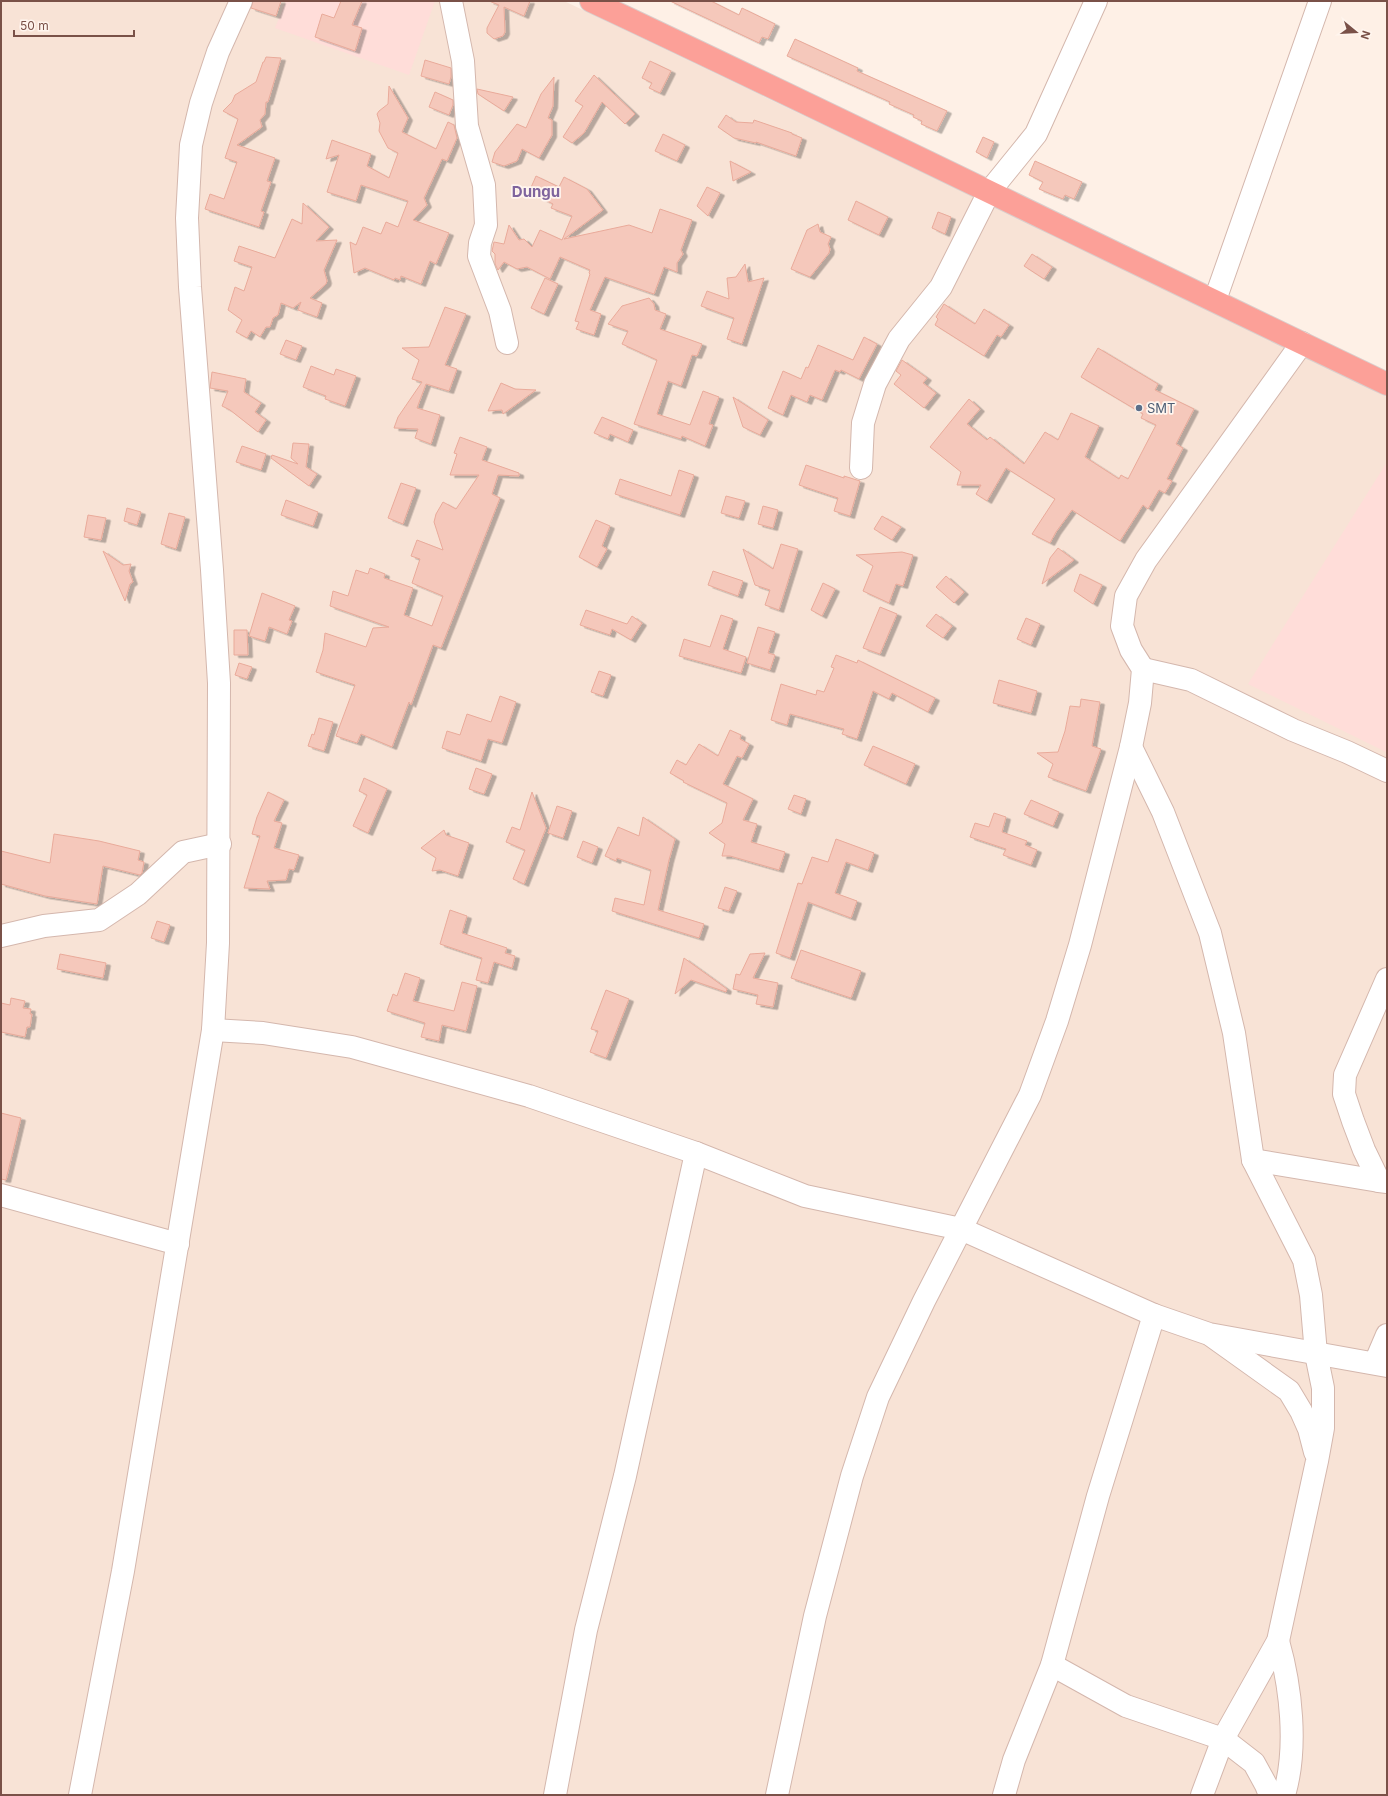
<svg xmlns="http://www.w3.org/2000/svg" width="1388" height="1796" viewBox="0 0 1388 1796" font-family="Inter,sans-serif">
<defs>
<filter id="shadow"><feDropShadow dx="4.5" dy="2.5" stdDeviation="0" flood-color="#0004"/></filter>
</defs>
<rect width="100%" height="100%" fill="#fef0e6"/>
<polygon fill="#f8e3d6" points="1,1 564,1 1198,304 1387,397 1387,1795 1,1795"/>
<g fill="#ffddd9">
<polygon points="286,1 435,1 409,75 275,28"/>
<polygon points="1387,462 1387,750 1386,752 1248,684"/>
</g>
<g fill="#f5c8bb" stroke="#e9aa9a" filter="url(#shadow)">
<polygon points="253,1 281,1 276,16 251,8"/>
<polygon points="341,1 362,1 352,25 362,28 355,51 315,37 322,14 334,18"/>
<polygon points="489,1 530,1 524,16 504,7 505,32 503,36 494,39 487,33 487,28 499,5"/>
<polygon points="670,1 711,1 739,15 742,8 775,24 768,39 762,37 759,43"/>
<polygon points="795,39 858,68 857,71 947,111 937,131 921,124 922,121 913,117 914,115 889,104 890,102 787,56"/>
<polygon points="266,57 281,58 268,102 266,102 265,114 260,120 262,127 237,145 275,158 267,181 271,182 261,211 264,212 259,227 205,209 210,194 224,199 237,162 225,158 238,119 223,111 232,102 235,95 256,82 263,62 264,62"/>
<polygon points="425,60 451,68 451,77 449,84 421,76"/>
<polygon points="650,61 671,71 660,93 649,88 652,83 642,78"/>
<polygon points="594,75 635,114 625,124 602,102 584,133 572,143 563,137 583,106 575,101"/>
<polygon points="554,77 553,106 548,118 552,120 552,135 539,158 522,149 517,161 504,166 492,162 495,152 517,124 526,128 541,94"/>
<polygon points="389,86 408,118 402,132 436,149 448,122 454,125 457,138 447,161 442,159 424,198 427,205 413,220 449,233 436,264 430,261 421,284 401,276 400,280 395,278 394,280 365,268 354,273 350,242 356,245 363,227 381,234 386,222 398,227 408,201 361,185 356,201 327,192 339,155 326,159 332,140 371,154 367,166 389,178 398,153 388,148 379,131 380,123 377,114 379,111 388,104"/>
<polygon points="477,89 513,97 504,111 478,94"/>
<polygon points="435,92 453,100 453,105 449,115 429,107"/>
<polygon points="726,115 736,122 753,123 754,120 792,133 792,134 802,138 796,156 756,142 756,143 734,138 718,127"/>
<polygon points="663,134 685,145 677,161 655,151"/>
<polygon points="983,137 994,142 987,158 976,152"/>
<polygon points="730,161 751,172 733,181"/>
<polygon points="1035,161 1082,182 1074,199 1065,195 1063,199 1039,189 1043,182 1029,175"/>
<polygon points="536,176 559,187 564,177 587,189 603,210 564,239 629,225 652,233 660,209 692,220 681,250 683,254 677,263 677,272 664,267 654,294 605,277 590,310 601,314 594,335 576,329 579,322 575,321 590,274 589,273 590,270 560,257 550,279 527,267 517,269 504,262 498,270 495,264 495,254 492,251 494,242 504,244 509,225 519,240 524,239 532,247 540,230 562,240 572,216 551,208 553,204 529,192"/>
<polygon points="707,187 720,193 708,216 697,206"/>
<polygon points="856,201 888,217 879,235 848,220"/>
<polygon points="303,203 329,227 316,241 337,240 324,270 327,281 326,284 310,298 322,303 317,317 298,310 301,302 293,308 281,303 278,315 273,318 270,327 266,327 260,337 251,331 247,338 236,332 242,320 228,310 235,287 244,291 252,267 234,261 239,246 275,258 292,219 302,224"/>
<polygon points="938,212 951,217 945,234 932,228"/>
<polygon points="818,224 820,232 831,237 828,244 830,249 829,253 810,277 791,269 807,230"/>
<polygon points="1032,254 1052,267 1044,279 1024,266"/>
<polygon points="745,264 748,282 764,278 742,344 727,339 734,318 701,306 707,291 729,299 727,278 736,277"/>
<polygon points="545,278 558,284 544,314 531,308"/>
<polygon points="649,298 654,304 655,310 666,314 660,329 702,344 697,356 692,355 681,386 668,381 657,414 690,425 703,391 719,397 709,424 713,425 705,446 682,436 681,439 634,424 657,360 622,344 628,331 608,324 622,306"/>
<polygon points="944,304 975,324 984,309 1009,325 1001,337 997,335 984,356 935,325 938,319 936,317"/>
<polygon points="445,307 466,314 445,365 457,369 449,391 426,384 417,408 440,415 431,444 415,438 418,429 394,428 398,417 422,382 412,379 419,360 402,348 429,347"/>
<polygon points="864,337 877,344 859,379 841,370 840,372 835,370 822,400 810,395 807,402 791,395 783,415 768,408 783,371 801,379 806,367 808,368 818,345 853,360"/>
<polygon points="286,340 302,346 296,360 280,354"/>
<polygon points="1098,348 1158,384 1155,390 1194,409 1176,444 1183,448 1167,479 1172,481 1165,493 1159,490 1148,509 1143,505 1120,541 1072,510 1056,532 1050,543 1032,534 1055,499 1006,468 987,501 976,494 981,485 957,485 961,472 930,447 969,399 980,409 967,424 987,440 990,437 1024,464 1045,432 1058,440 1071,413 1099,426 1085,457 1119,479 1121,475 1128,479 1156,425 1141,418 1143,414 1081,377"/>
<polygon points="902,360 927,378 923,383 936,393 924,408 894,384 901,375 896,371"/>
<polygon points="311,366 334,375 336,369 356,376 345,406 325,399 326,396 303,387"/>
<polygon points="212,372 246,379 244,392 261,403 255,412 266,420 258,432 230,410 222,406 228,391 210,388"/>
<polygon points="501,383 515,389 536,390 503,414 502,410 488,411"/>
<polygon points="733,397 768,420 760,435 743,427"/>
<polygon points="602,417 633,430 628,442 610,434 608,439 594,433"/>
<polygon points="460,437 487,447 482,460 519,473 519,476 498,475 492,494 500,498 441,648 433,645 411,705 409,702 392,747 361,734 357,743 336,736 355,685 316,672 323,650 325,633 366,647 373,628 389,627 330,606 333,591 348,596 356,570 368,574 370,568 385,574 384,578 413,588 404,615 432,626 443,596 412,583 420,559 411,556 417,540 443,550 434,522 436,514 443,502 456,509 479,475 450,475 457,454 454,453"/>
<polygon points="293,443 309,444 306,467 317,474 309,486 271,458 272,455 298,464 291,458"/>
<polygon points="242,446 266,454 261,470 236,462"/>
<polygon points="806,465 844,478 844,476 860,481 850,516 834,511 838,498 799,485"/>
<polygon points="679,470 694,475 680,515 615,494 620,479 671,496"/>
<polygon points="401,483 416,488 403,524 388,518"/>
<polygon points="726,496 745,501 739,518 721,513"/>
<polygon points="286,500 318,512 313,526 281,515"/>
<polygon points="763,506 778,510 773,528 758,524"/>
<polygon points="127,508 141,512 137,525 124,521"/>
<polygon points="169,513 185,517 176,549 161,544"/>
<polygon points="88,515 106,518 101,540 84,537"/>
<polygon points="882,516 901,527 892,540 874,529"/>
<polygon points="596,520 610,526 602,546 607,549 597,567 579,557"/>
<polygon points="781,544 798,549 779,610 765,605 770,590 755,585 743,549 773,569"/>
<polygon points="1058,548 1074,560 1042,584 1050,558"/>
<polygon points="103,551 123,565 131,564 129,571 133,582 130,584 125,601"/>
<polygon points="902,552 913,555 903,586 896,584 889,603 863,591 873,566 856,555"/>
<polygon points="713,571 743,581 738,596 708,585"/>
<polygon points="1080,574 1102,585 1093,604 1074,591"/>
<polygon points="946,576 964,592 954,603 936,587"/>
<polygon points="823,583 835,589 822,616 811,610"/>
<polygon points="262,593 295,606 289,620 292,621 287,634 269,627 265,641 249,636"/>
<polygon points="880,607 897,614 880,654 863,648"/>
<polygon points="586,610 627,624 632,616 642,623 631,640 612,629 610,635 580,625"/>
<polygon points="936,614 952,626 943,638 926,626"/>
<polygon points="721,615 733,619 723,649 746,657 741,673 679,656 684,639 710,647"/>
<polygon points="1026,618 1040,624 1031,645 1017,639"/>
<polygon points="758,627 775,632 768,653 775,655 770,670 747,663"/>
<polygon points="234,630 247,630 248,655 234,655"/>
<polygon points="836,655 857,663 858,660 935,698 928,712 892,693 889,699 873,691 857,739 842,734 844,729 790,714 787,725 771,720 781,684 816,695 817,690 824,692 834,668 831,667"/>
<polygon points="239,663 252,667 247,679 235,675"/>
<polygon points="599,671 611,675 603,696 591,692"/>
<polygon points="999,680 1037,691 1031,713 993,703"/>
<polygon points="500,696 516,702 502,743 488,739 481,761 442,748 447,731 460,735 467,714 491,722"/>
<polygon points="1081,699 1100,702 1092,746 1101,749 1086,791 1048,777 1053,764 1037,753 1058,752 1065,731 1070,706 1080,707"/>
<polygon points="319,718 333,722 324,751 308,746 312,734 314,735"/>
<polygon points="730,730 741,735 740,739 749,744 742,758 737,756 723,784 753,799 743,820 757,824 751,842 785,852 779,870 730,856 722,856 725,844 709,833 722,823 727,803 683,782 684,781 670,773 677,760 686,765 699,744 718,756"/>
<polygon points="873,746 915,764 906,784 864,765"/>
<polygon points="476,768 492,774 484,794 469,789"/>
<polygon points="364,778 387,789 368,833 353,826 367,795 359,791"/>
<polygon points="268,792 284,800 274,821 282,823 274,848 299,855 294,870 289,869 286,880 267,881 270,889 244,888 260,836 252,834 257,817"/>
<polygon points="532,792 546,828 524,884 513,879 525,850 506,842 512,827 520,830"/>
<polygon points="794,795 806,799 801,814 788,809"/>
<polygon points="1031,800 1059,812 1053,826 1024,814"/>
<polygon points="557,806 572,811 563,838 548,833"/>
<polygon points="994,813 1006,817 1002,832 1027,841 1025,845 1037,850 1031,865 1003,855 1006,849 970,837 975,823 989,827"/>
<polygon points="643,817 675,839 669,860 658,910 704,924 699,938 612,911 615,898 644,905 651,870 617,858 616,861 605,856 618,827 639,836"/>
<polygon points="444,830 446,835 469,843 458,876 440,870 432,871 436,858 421,848"/>
<polygon points="54,834 99,841 140,851 138,860 144,862 142,873 140,875 103,866 97,904 45,896 1,884 1,851 50,863"/>
<polygon points="836,839 874,853 868,870 846,862 835,893 857,901 851,918 808,902 790,958 776,953 798,883 802,884 812,857 828,862"/>
<polygon points="583,841 598,847 592,863 577,857"/>
<polygon points="725,887 737,891 729,911 718,908"/>
<polygon points="450,910 467,916 462,933 507,948 505,953 515,956 512,968 494,962 488,983 476,980 482,958 440,944"/>
<polygon points="157,921 170,925 164,942 151,938"/>
<polygon points="801,950 861,971 851,998 791,978"/>
<polygon points="765,953 753,978 778,983 773,1007 756,1004 758,995 733,989 736,974 740,975 750,954"/>
<polygon points="60,954 106,963 103,978 57,969"/>
<polygon points="684,958 727,989 726,992 691,980 675,994"/>
<polygon points="405,973 420,978 413,1001 454,1011 462,982 477,986 466,1031 442,1025 439,1041 421,1037 425,1023 387,1011 393,994 397,996"/>
<polygon points="606,990 629,999 606,1058 590,1052 598,1031 591,1029"/>
<polygon points="11,998 25,1001 23,1008 31,1009 30,1014 32,1014 30,1027 27,1027 25,1037 1,1032 1,1003 10,1005"/>
<polygon points="1,1113 21,1118 6,1180 1,1179"/>
</g>
<g fill="none" stroke-linecap="round" stroke-linejoin="round">
<g stroke="#d4b7ad" stroke-width="24">
<g id="minor">
<polyline points="451,1 463,61 467,126 484,185 486,225 480,243 479,256 500,311 507,343"/>
<polyline points="1215,300 1320,1"/>
<polyline points="861,468 863,423 875,384 899,339 941,287 989,192 1036,134 1096,1"/>
<polyline points="1143,669 1191,680 1293,730 1347,752 1387,771"/>
<polyline points="1131,747 1163,812 1210,933 1234,1033 1253,1160 1304,1260 1311,1295 1316,1354 1323,1388 1323,1428 1317,1461 1278,1641 1223,1739 1202,1795"/>
<polyline points="1,936 44,926 99,920 138,894 183,852 220,844"/>
<polyline points="1387,979 1345,1075 1344,1094 1353,1121 1364,1150 1379,1181 1387,1182"/>
<polyline points="213,1030 263,1033 352,1047 529,1096 696,1153 805,1196 961,1229 1154,1315 1209,1334 1387,1366"/>
<polyline points="1253,1160 1379,1181"/>
<polyline points="1,1195 178,1244"/>
<polyline points="1212,1336 1289,1391 1301,1411 1309,1429 1315,1452"/>
<polyline points="1375,1363 1387,1335"/>
<path d="M1278 1641C1291 1687 1298 1748 1284 1795"/>
<polyline points="1052,1665 1126,1706 1223,1739 1254,1763 1266,1785 1270,1795"/>
<polyline points="80,1795 123,1571 213,1030 218,943 219,683 212,570 190,287 187,218 191,145 201,103 218,52 241,1"/>
<polyline points="555,1795 586,1630 625,1476 696,1153"/>
<polyline points="777,1795 815,1616 852,1476 878,1397 924,1301 1030,1095 1057,1021 1080,945 1131,747 1140,703 1143,669 1131,650 1122,626 1126,596 1146,560 1302,343"/>
<polyline points="1004,1795 1014,1760 1052,1665 1098,1496 1154,1315"/>
</g>
</g>
<g stroke="#dacecc" stroke-width="24">
<path id="highway" d="M591 1C857 126 1121 257 1387 384"/>
</g>
<use href="#minor" stroke="#fff" stroke-width="22"/>
<use href="#highway" stroke="#fca098" stroke-width="22"/>
</g>
<circle fill="#5c6f8a" stroke="#fff5ee" stroke-width="1.5" cx="1139" cy="408" r="4"/>
<g text-anchor="middle" stroke-width="3.5" stroke-linejoin="round" paint-order="stroke">
<g font-size="13" fill="#4e5e75" stroke="#fff5ee" text-anchor="start">
<text x="1147" y="413">SMT</text>
</g>
<g font-size="15" font-weight="bold" fill="#7f649d" stroke="#fff5ee">
<text x="536" y="197">Dungu</text>
</g>
</g>
<rect width="1388" height="1796" fill="none" stroke="#7a5148" stroke-width="4"/>
<g transform="translate(1356 32) rotate(108)" stroke="#fff5ee" stroke-width="3" paint-order="stroke">
<path d="M0-3L7 15L0 10L-7 15Z" fill="#7a5148"/>
<text y="-6" font-size="11" font-weight="bold" text-anchor="middle" fill="#7a5148">N</text>
</g>
<path d="M14 30v6h120v-6" fill="none" stroke="#7a5148" stroke-width="2"/>
<text x="20" y="30" font-size="12" fill="#7a5148" stroke="#fff5ee" stroke-width="3" paint-order="stroke">50 m</text>
</svg>
